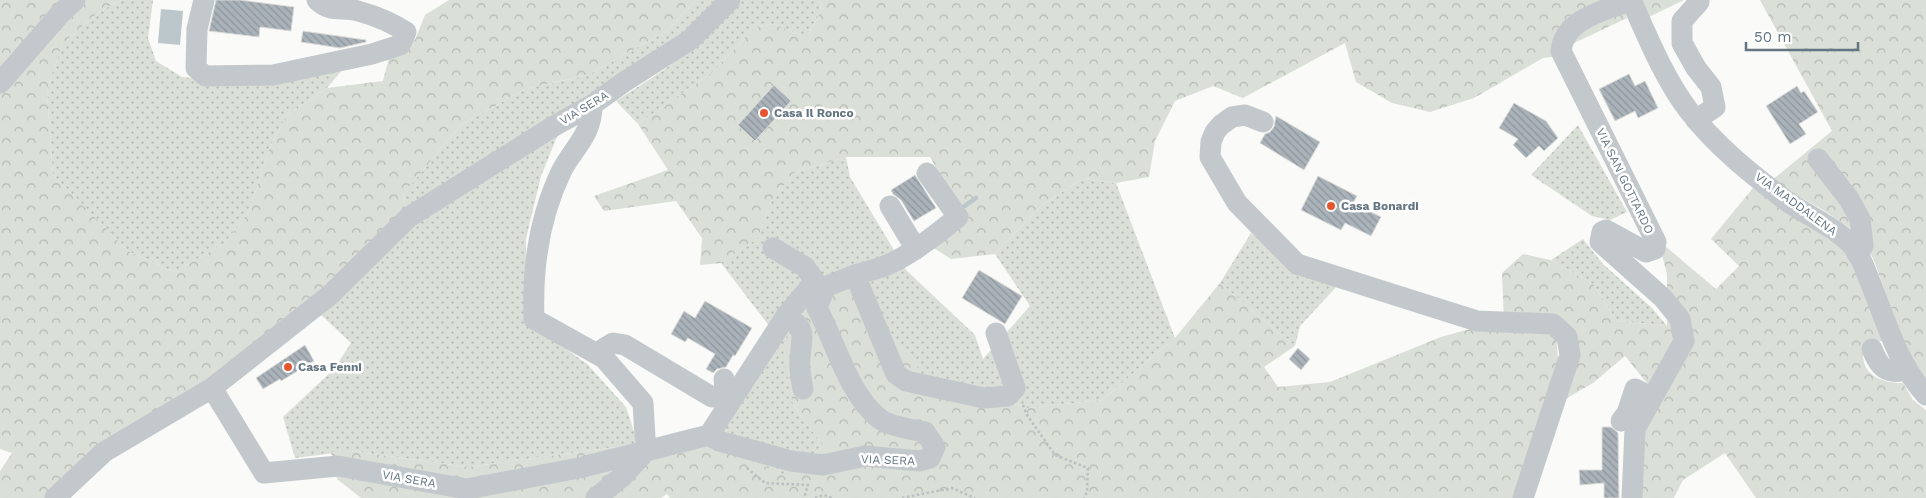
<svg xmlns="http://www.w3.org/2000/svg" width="1926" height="498" viewBox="0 0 1926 498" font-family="'Work Sans',sans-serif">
<defs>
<pattern id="grass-dots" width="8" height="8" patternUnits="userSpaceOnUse" patternTransform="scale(1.25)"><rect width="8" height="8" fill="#dadfd7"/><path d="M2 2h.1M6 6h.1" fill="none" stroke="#b4b9b4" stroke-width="1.8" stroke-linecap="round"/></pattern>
<pattern id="forest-crowns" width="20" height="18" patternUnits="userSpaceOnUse" patternTransform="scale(1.25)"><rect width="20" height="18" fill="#dadfd7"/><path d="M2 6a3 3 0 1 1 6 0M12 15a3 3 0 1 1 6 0" fill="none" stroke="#b4b9b4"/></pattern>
<pattern id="building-back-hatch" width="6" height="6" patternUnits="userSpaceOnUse" patternTransform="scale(1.25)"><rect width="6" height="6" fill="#aab3b9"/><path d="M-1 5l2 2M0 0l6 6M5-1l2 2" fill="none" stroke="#8e969c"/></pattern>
</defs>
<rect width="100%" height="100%" fill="#fafaf8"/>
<g fill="url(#grass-dots)">
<polygon points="122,0 153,0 148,38 156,61 182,77 249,84 348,63 327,88 286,116 269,149 249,212 225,243 174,272 128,251 53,175 47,91 62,44 100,11"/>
<polygon points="697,0 719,0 667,48 405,212 403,194 461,125 525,89 588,75 665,32"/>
<path d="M741 0H820L821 11 807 38 774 24 754 28 713 72 638 124 616 101C662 72 707 43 741 0Z"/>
<polygon points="1578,125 1627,212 1610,220 1592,216 1531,175"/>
<polygon points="559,132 541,176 526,239 526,320 587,364 626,407 638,444 468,467 351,451 295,458 283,417 334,369 351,343 317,311 412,221"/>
<polygon points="846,157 850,177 906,270 975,335 983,359 1030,306 995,254 1041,206 1082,179 1116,183 1175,338 1102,400 1028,408 920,377 793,405 824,447 782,475 708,443 773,331 721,263 758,238 770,203 793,173"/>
<polygon points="1251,233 1298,270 1337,286 1300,326 1295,346 1220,283"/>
<polygon points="1583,239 1603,264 1652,308 1667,326 1617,321 1593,284 1551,260"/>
</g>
<g fill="url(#forest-crowns)">
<polygon points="0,0 122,0 100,11 62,44 47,91 53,175 128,251 174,272 225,243 249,212 269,149 286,116 327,88 383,81 390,53 415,40 425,15 449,0 697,0 665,32 588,75 525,89 461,125 403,194 405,212 326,292 46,498 0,498 0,471 12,453 0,449"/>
<polygon points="820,0 1620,0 1627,18 1570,45 1560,56 1543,58 1474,98 1430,112 1392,103 1356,82 1345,43 1243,98 1213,86 1175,101 1155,141 1149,177 1116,183 1082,179 1041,206 995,254 951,259 929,245 956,202 930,157 846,157 793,173 770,203 758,238 721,263 700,265 702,238 676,201 604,211 594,196 668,170 638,124 713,72 754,28 774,24 807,38 821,11"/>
<polygon points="1642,0 1684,0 1649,17"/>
<polygon points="1760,0 1926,0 1926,382 1912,360 1899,329 1873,258 1855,232 1823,210 1771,181 1832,131"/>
<path d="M1753 188 1846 251 1885 341H1876L1863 356C1864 377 1884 383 1903 383L1913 400 1926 410V498H1756L1725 453 1683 480 1674 498H1635L1638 437 1659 391 1646 382 1625 356 1593 383 1562 401 1569 334 1504 321 1502 273 1523 254 1551 260 1593 284 1617 321 1667 326V274L1658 240 1716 289 1739 266 1711 239Z"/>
<polygon points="854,277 878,327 915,356 920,377 1028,408 1102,400 1175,338 1220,283 1295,346 1264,367 1278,387 1330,382 1441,337 1477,327 1556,335 1559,370 1518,498 670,498 667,494 661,498 361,498 337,479 331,452 351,451 468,467 638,444 708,443 782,474 824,447 793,405 783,355 792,320 796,311"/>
</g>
<polygon fill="#bbc7cb" points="161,9 183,11 180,45 158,43"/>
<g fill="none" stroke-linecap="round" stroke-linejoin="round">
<polyline stroke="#bbc7cb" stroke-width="4.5" points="959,210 976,198"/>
</g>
<g fill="url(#building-back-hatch)" stroke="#dcdcda">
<polygon points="216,0 240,0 294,7 291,31 260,27 259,37 209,31"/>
<polygon points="303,31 366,40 366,42 340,48 301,42"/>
<polygon points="1629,74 1635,86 1645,81 1658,108 1638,118 1635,111 1615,121 1599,89"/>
<polygon points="774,85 791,101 755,141 738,125"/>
<polygon points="1797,86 1801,93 1804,91 1818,112 1799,124 1806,134 1790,144 1766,106"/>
<polygon points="1514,103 1546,121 1558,138 1544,151 1539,146 1526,158 1513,145 1518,139 1499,128"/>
<polygon points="1276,116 1320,142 1304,170 1260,143 1265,134 1270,132 1274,127"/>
<polygon points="915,175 936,208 914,221 901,200 893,194 891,190"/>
<polygon points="1318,176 1357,196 1353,203 1381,217 1371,236 1345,223 1341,230 1301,210"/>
<polygon points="979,270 1022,296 1005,324 962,298"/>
<polygon points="705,301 752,328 735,356 733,355 726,367 717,369 713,373 706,369 715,354 688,338 685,342 671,334 684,311 695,318"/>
<polygon points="305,345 314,361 281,381 280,379 263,389 256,378"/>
<polygon points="1298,348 1310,359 1301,370 1289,359"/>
<polygon points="1602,427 1611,427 1618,433 1619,498 1604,498 1604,483 1580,485 1579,470 1602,470"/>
</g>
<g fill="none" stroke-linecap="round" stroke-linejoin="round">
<g stroke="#bbbfc2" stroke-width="2.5" stroke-dasharray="2.5 2.5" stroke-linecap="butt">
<polyline points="1023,405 1027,415 1055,455 1088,468 1087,492 1084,498"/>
<polyline points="747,468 765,483 808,485 804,498"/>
<polyline points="815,498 824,495 832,498"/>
<polyline points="902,498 952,488 975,498"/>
</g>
<g stroke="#c3c8cc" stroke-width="21">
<path d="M204 0 197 29 196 68 205 76 273 75 372 54 400 45 406 32C391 22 376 16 358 11 341 6 332 14 317 0"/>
<path d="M1631 0C1605 11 1564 18 1561 51L1656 242 1655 249 1646 252 1606 230 1602 232 1600 242 1663 298 1680 319 1684 341 1635 429 1632 498"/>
<path d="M1631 0C1648 38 1664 78 1689 111 1715 145 1750 173 1784 199 1801 212 1844 232 1855 249 1862 259 1866 272 1871 284 1886 321 1898 365 1926 395"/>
<polyline points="0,83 60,14 75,0"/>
<path d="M592 105C592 135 574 147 562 170 539 217 532 268 534 319L604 358 643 403 645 437"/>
<polyline points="1696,120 1715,107 1711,87 1696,68 1682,43 1682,21 1699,2"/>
<polyline points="1263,122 1245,115 1232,117 1221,125 1215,132 1211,142 1210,157 1237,203 1297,264 1477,321 1553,324 1567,337 1570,355 1523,498"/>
<polyline points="1818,159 1849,199 1860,219 1863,246 1857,254"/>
<polyline points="890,206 916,249"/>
<path d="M855 275C864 272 873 270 882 267 907 258 937 234 958 217L927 173"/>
<path d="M786 316C807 328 802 335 800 357 799 367 801 379 803 389"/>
<path d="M1872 349C1879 367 1886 375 1907 370"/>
<polyline points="604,358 603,349 613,343 625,345 712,397 719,397 725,389 724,379"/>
<polyline points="212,388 264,473 338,466 467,489 579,468 701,437 709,435 786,316 815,281 805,267 773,248"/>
<polyline points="1621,421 1627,413 1635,389 1651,397"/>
<path d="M709 435 719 441 791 461 823 465 865 456 920 461 930 458 935 447 925 432C914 430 889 426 880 419 849 396 835 341 817 308L825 287 855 275 896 374 906 381 984 398 1008 396 1015 388 996 333"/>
<polyline points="55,498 104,452 212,388 330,295 409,217 554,126 592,105 624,82 690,40 730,0"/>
<polyline points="596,498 623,476 646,451"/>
</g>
</g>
<g fill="#e4572e" stroke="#fff" stroke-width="2">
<circle cx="764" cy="113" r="5"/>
<circle cx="1331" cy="206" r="5"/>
<circle cx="288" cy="367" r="5"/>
</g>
<g text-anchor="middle" stroke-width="5" stroke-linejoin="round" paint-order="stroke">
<g font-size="12" fill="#657683" stroke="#fff">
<text transform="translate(584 108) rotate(-31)" y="4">VIA SERA</text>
<text transform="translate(1625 181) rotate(64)" y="4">VIA SAN GOTTARDO</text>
<text transform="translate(1796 204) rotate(36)" y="4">VIA MADDALENA</text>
<text transform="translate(888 460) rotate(2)" y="4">VIA SERA</text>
<text transform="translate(409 479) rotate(10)" y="4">VIA SERA</text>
</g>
<g font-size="12" font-weight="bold" fill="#657683" stroke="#fff" text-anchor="start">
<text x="774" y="117">Casa Il Ronco</text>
<text x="1341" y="210">Casa Bonardi</text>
<text x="298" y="371">Casa Fenni</text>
</g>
</g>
<path d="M1746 42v8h112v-8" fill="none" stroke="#657683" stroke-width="2.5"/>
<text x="1754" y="42" font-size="15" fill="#657683" stroke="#ffffff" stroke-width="4" paint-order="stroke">50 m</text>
</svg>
